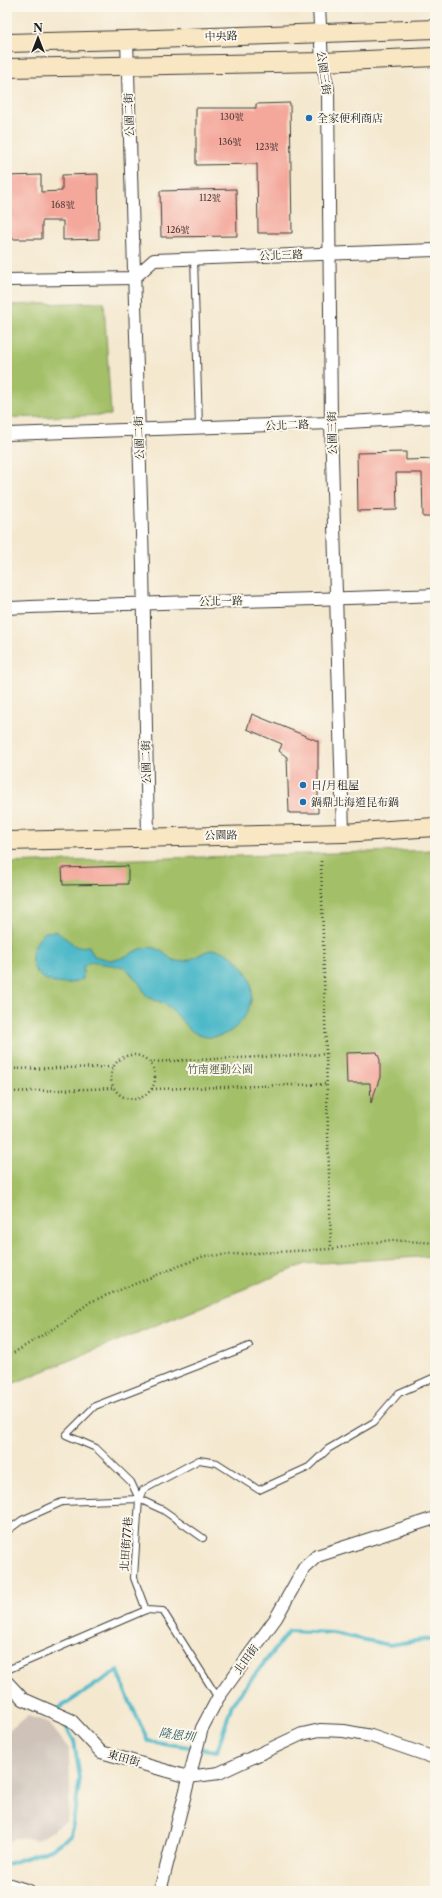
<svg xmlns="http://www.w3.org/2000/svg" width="442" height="1898" viewBox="0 0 442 1898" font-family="'Libre Caslon Text','Noto Serif TC',serif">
<rect width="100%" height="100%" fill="#fbf7ec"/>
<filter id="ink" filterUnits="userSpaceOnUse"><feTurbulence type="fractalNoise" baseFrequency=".025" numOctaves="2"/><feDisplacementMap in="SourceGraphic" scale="8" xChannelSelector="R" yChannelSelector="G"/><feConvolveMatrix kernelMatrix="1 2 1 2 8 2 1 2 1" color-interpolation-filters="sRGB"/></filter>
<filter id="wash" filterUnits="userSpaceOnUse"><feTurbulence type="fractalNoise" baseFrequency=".012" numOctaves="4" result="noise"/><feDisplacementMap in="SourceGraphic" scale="16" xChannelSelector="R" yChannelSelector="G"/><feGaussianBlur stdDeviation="0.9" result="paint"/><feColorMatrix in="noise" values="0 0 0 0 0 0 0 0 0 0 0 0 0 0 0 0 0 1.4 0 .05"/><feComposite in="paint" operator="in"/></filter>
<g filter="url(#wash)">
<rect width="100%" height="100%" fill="#f4e8cf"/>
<polygon fill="#cec2b9" points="28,1716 48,1722 69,1749 70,1795 67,1821 39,1840 16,1838 7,1843 7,1777 9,1776 7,1765 7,1732"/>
<g fill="#a3c067" stroke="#606e42">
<polygon points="104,302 111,415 7,418 7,305"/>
<polygon points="435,850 435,1256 305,1264 7,1386 7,863"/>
</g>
<path fill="#4cb8c8" stroke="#346a72" d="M56 931 77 947 89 946 94 956C100 957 106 960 112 960 126 960 140 944 155 948 167 952 170 964 184 961 198 959 208 944 224 952 235 957 246 968 250 980 258 1004 240 1034 214 1037 190 1039 184 1020 169 1007 163 1002 153 1000 147 997L139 983 125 967 90 962 83 967V979C47 996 12 964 45 932Z"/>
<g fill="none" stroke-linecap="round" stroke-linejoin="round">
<g stroke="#4cb8c8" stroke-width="4">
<polyline points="59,1711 58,1709 118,1670 125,1691 148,1741 217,1751 232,1704 289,1631 333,1633 389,1645 435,1638"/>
<polyline points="7,1864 51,1849 71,1836 80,1778 74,1741 63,1721"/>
</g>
</g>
<g id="blocks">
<g fill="#f4a79b">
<polygon points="290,103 292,233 258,233 257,164 196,165 196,108 256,108 256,104"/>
<polygon points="98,174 99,239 63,240 63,221 42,221 42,239 7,239 7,176 41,175 41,192 62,191 62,175"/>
<polygon points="236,189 237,236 161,237 160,191"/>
<polygon points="406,452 406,460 435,459 435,517 423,517 422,473 396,473 397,510 358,511 357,453"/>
<polygon points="252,714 318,741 318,813 289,813 287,757 279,751 282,744 247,729"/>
<polygon points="128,866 128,884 63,885 62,868"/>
<polygon points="377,1052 380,1060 380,1077 371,1103 370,1083 347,1083 346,1053"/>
</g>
</g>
</g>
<g filter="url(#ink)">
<use href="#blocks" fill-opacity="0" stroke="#3c3b37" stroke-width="1"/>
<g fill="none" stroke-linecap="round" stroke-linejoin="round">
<g stroke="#3c3b37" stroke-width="8">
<g id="lane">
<polyline points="194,258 199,427"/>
<polyline points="139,1499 143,1490 199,1460 217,1463 259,1490 309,1467 328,1449 374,1422 399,1393 435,1377"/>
<polyline points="7,1531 22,1520 62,1502 139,1499 134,1578 146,1610 163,1611 218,1698"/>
<polyline points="203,1538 163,1510 139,1499 131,1482 96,1448 66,1435 95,1406 249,1346"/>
<polyline points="7,1670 146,1610"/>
</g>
</g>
<g stroke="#3c3b37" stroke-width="14">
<g id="street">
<polyline points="319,7 322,62 328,89 331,423 343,833"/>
<polyline points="127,40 143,566 148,837"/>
<polyline points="7,280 134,278 154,260 435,250"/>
<polyline points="7,434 331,423 435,417"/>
<path d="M7 608C150 602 292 601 435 595"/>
<polyline points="7,1682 23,1699 71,1720 101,1752 188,1777 219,1773 302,1734 320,1730 344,1731 371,1736 435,1758"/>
<polyline points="7,1884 29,1891"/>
<polyline points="160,1891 202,1728 218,1698 276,1618 304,1568 317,1556 435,1518"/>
</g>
</g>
<g stroke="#3c3b37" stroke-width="20">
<g id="secondary">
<polyline points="7,43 127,40 435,29"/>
<polyline points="7,68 322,62 435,57"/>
<polyline points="7,841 343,833 435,827"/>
</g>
</g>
<g stroke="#3c3b37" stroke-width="2.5" stroke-dasharray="1 3" stroke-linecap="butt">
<polyline points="321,861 331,1249"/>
<circle cx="133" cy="1077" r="22"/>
<polyline points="150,1062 326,1054"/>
<polyline points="7,1069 113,1067"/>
<polyline points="152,1089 327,1084"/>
<polyline points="7,1092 113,1088"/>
<polyline points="7,1357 67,1320 90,1302 204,1256 331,1249 391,1240 435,1243"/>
</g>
<use href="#lane" stroke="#fff" stroke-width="6"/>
<use href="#street" stroke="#fff" stroke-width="12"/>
<use href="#secondary" stroke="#f9e7c3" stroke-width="18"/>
</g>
</g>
<g fill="#1f6fb2" stroke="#fbf7ec" stroke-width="1.5">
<circle cx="309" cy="118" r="4"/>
<circle cx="303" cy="785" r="4"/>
<circle cx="303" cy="802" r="4"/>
</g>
<g text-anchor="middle" stroke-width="4" stroke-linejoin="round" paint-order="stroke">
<g font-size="9" fill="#523f3c">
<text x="232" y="120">130號</text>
<text x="230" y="145">136號</text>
<text x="267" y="150">123號</text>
<text x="210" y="201">112號</text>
<text x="63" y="208">168號</text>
<text x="178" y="233">126號</text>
</g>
<g font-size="11" fill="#1c1c1c" stroke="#fbf7ec">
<text transform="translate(221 36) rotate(-2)" y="4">中央路</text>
<text transform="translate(324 73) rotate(82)" y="4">公園三街</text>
<text transform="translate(129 115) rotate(-92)" y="4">公園二街</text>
<text transform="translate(281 255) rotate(-2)" y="4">公北三路</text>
<text transform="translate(287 425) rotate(-2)" y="4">公北二路</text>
<text transform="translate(332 433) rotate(-91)" y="4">公園三街</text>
<text transform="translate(139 438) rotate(-92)" y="4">公園二街</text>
<text transform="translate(221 601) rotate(-1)" y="4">公北一路</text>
<text transform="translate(146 762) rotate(-91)" y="4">公園二街</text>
<text transform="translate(221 835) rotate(-1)" y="4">公園路</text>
<text transform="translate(126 1544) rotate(-86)" y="4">北田街77巷</text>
<text transform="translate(246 1659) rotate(-54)" y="4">北田街</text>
<text transform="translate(124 1758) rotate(16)" y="4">東田街</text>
</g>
<g font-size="11" fill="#1c1c1c" stroke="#fbf7ec" text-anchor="start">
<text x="317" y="122">全家便利商店</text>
<text x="311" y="789">日/月租屋</text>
<text x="311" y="806">鍋鼎北海道昆布鍋</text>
</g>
<g font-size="11" fill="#4b5536" stroke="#fbf7ec">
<text x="220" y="1073">竹南運動公園</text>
</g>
<g font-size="12" font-style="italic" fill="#2f5a61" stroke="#fbf7ec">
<text transform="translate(177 1735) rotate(8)" y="4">隆恩圳</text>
</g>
</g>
<rect width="442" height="1898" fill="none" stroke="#fbf7ec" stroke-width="24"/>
<g transform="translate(38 38)" stroke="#fbf7ec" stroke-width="3" paint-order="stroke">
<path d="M0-3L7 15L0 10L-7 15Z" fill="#1c1c1c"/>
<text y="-6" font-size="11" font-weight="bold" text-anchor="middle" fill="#1c1c1c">N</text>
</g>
</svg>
